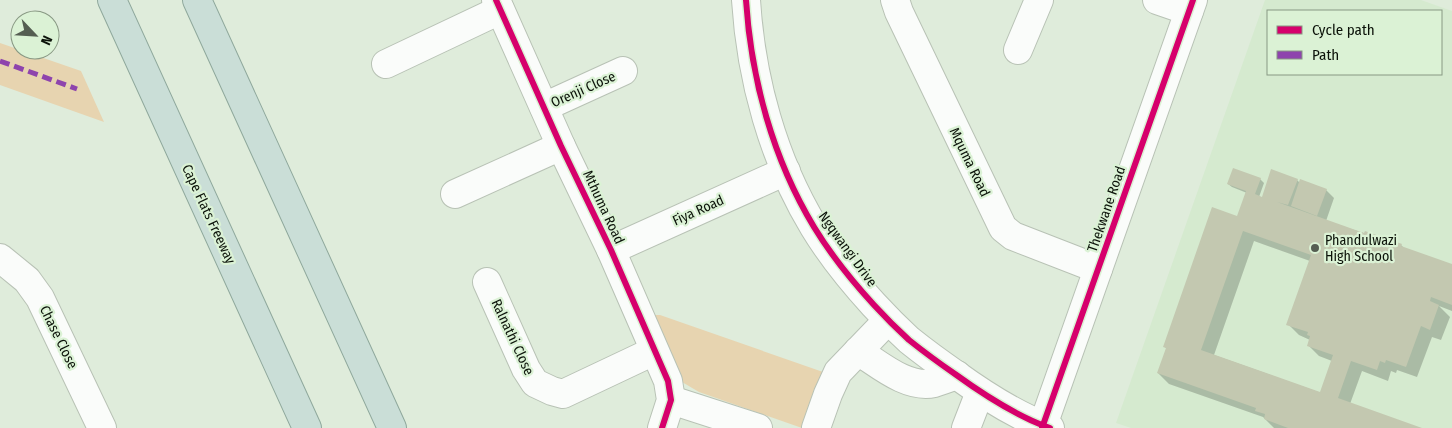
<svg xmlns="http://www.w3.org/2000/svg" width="1452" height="428" viewBox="0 0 1452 428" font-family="'Fira Sans Condensed',sans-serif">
<rect width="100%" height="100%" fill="#dfecdb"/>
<path fill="#d5eacf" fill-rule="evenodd" d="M1265 0H1421L1452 11V428H1131L1116 423ZM1268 11H1441V74H1268Z"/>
<g fill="#e7d4b0">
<polygon points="0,43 81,71 104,122 0,85"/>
<polygon points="652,315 660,315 823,372 802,428 699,392 682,382"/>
</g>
<path fill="#0003" fill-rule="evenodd" d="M1260 179 1264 183 1259 197 1268 200 1297 180 1300 183 1326 190 1334 198 1326 221 1401 245 1405 249 1452 265V311L1439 306 1450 317 1441 340 1432 337 1417 377 1397 370 1396 373 1391 371 1388 381 1362 371 1350 404 1419 428H1274L1263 417 1169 384 1158 373 1167 349 1164 346 1238 218 1247 193 1232 187 1228 184ZM1254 241 1310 261 1288 324 1299 335 1310 340 1308 345 1319 356 1332 361 1321 393 1214 355Z"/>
<g fill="#c3c8b0" fill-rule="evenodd">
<path d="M1233 168 1261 178 1255 194 1262 197 1271 169 1298 179 1288 205 1277 202 1364 233 1365 231 1402 244 1401 246 1452 264V305L1431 297 1430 301 1439 305 1430 330 1421 326 1406 367 1386 360 1385 363 1380 361 1377 370 1351 361 1338 398 1422 428H1288L1264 419 1265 414 1255 411 1256 408 1157 373 1166 348 1163 347 1212 207 1237 216 1246 191 1227 184ZM1243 231 1311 255 1286 325 1308 332 1307 335 1310 336 1307 346 1333 355 1320 392 1201 350Z"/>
<polygon points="1300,179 1327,189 1317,216 1291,206"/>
</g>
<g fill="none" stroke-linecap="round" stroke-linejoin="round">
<g stroke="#b8c2b5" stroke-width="30">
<g id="minor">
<polyline points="496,0 561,146 611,250 668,381 671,400 662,428"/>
<path d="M746 0C751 79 773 159 814 227 831 255 852 281 874 305 885 317 897 329 909 340 924 352 939 363 955 374 984 395 1016 416 1050 428"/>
<polyline points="895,0 899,12 1003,228 1013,236 1098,269"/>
<polyline points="1157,0 1189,11"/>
<polyline points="1018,50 1039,0"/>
<polyline points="386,64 500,10"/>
<polyline points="544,107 623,71"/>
<polyline points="455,194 561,146"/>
<polyline points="611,250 786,171"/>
<polyline points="0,258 27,280 40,298 102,428"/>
<polyline points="487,282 526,369 535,383 552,391 563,394 654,351"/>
<path d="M858 351C879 364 907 389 934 383 941 381 949 378 957 375"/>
<polyline points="671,400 758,428"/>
<polyline points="816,428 828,394 838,372 888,320"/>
<polyline points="966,428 980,392"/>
<polyline points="1042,428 1193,0"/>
</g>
</g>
<g stroke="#8fa89c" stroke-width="30">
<g id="highway">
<polyline points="112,0 307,428"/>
<polyline points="197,0 392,428"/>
</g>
</g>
<use href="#minor" stroke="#fafcfa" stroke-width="28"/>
<use href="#highway" stroke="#caded7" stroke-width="28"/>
<polyline stroke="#8e44ad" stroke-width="5" stroke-dasharray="10 5" stroke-linecap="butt" points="0,61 77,89"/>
<g stroke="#dbf2d5" stroke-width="9">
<g id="cycleway">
<polyline points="496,0 561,146 611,250 668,381 671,400 662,428"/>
<path d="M746 0C751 79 773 159 814 227 831 255 852 281 874 305 885 317 897 329 909 340 924 352 939 363 955 374 984 395 1016 416 1050 428"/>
<polyline points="1042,428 1193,0"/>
</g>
</g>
<use href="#cycleway" stroke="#d6006c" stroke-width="6"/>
</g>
<circle fill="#555e52" stroke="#dbf2d5" stroke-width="2" cx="1315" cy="248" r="5"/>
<g text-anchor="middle" stroke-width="4.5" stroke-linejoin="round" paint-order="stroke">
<g font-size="14" fill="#0b1209" stroke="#dbf2d5">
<text transform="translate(583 89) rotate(-24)" y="5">Orenji Close</text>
<text transform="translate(970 162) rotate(64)" y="5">Mquma Road</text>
<text transform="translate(604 207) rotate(65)" y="5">Mthuma Road</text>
<text transform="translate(1106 209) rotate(-71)" y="5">Thekwane Road</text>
<text transform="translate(698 210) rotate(-24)" y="5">Fiya Road</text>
<text transform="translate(209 214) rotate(65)" y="5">Cape Flats Freeway</text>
<text transform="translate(848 249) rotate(54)" y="5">Ngqwangi Drive</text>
<text transform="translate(59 337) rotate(64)" y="5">Chase Close</text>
<text transform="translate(513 337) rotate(65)" y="5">Ralnathi Close</text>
</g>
<g font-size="14" fill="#0b1209" stroke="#dbf2d5" text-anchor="start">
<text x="1325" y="245">Phandulwazi<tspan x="1325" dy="16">High School</tspan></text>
</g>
</g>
<rect x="1267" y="10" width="175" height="65" fill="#dbf2d5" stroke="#889883"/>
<rect x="1277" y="26" width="25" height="8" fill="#d6006c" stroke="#889883"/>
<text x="1312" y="35" font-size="15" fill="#0b1209">Cycle path</text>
<rect x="1277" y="51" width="25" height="8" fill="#8e44ad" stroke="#889883"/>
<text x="1312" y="60" font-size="15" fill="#0b1209">Path</text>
<g transform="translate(35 35) rotate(115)"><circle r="24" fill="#dbf2d5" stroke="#889883"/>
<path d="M0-4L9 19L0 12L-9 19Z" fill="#555e52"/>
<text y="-8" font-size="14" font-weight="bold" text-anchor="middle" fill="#0b1209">N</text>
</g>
</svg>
